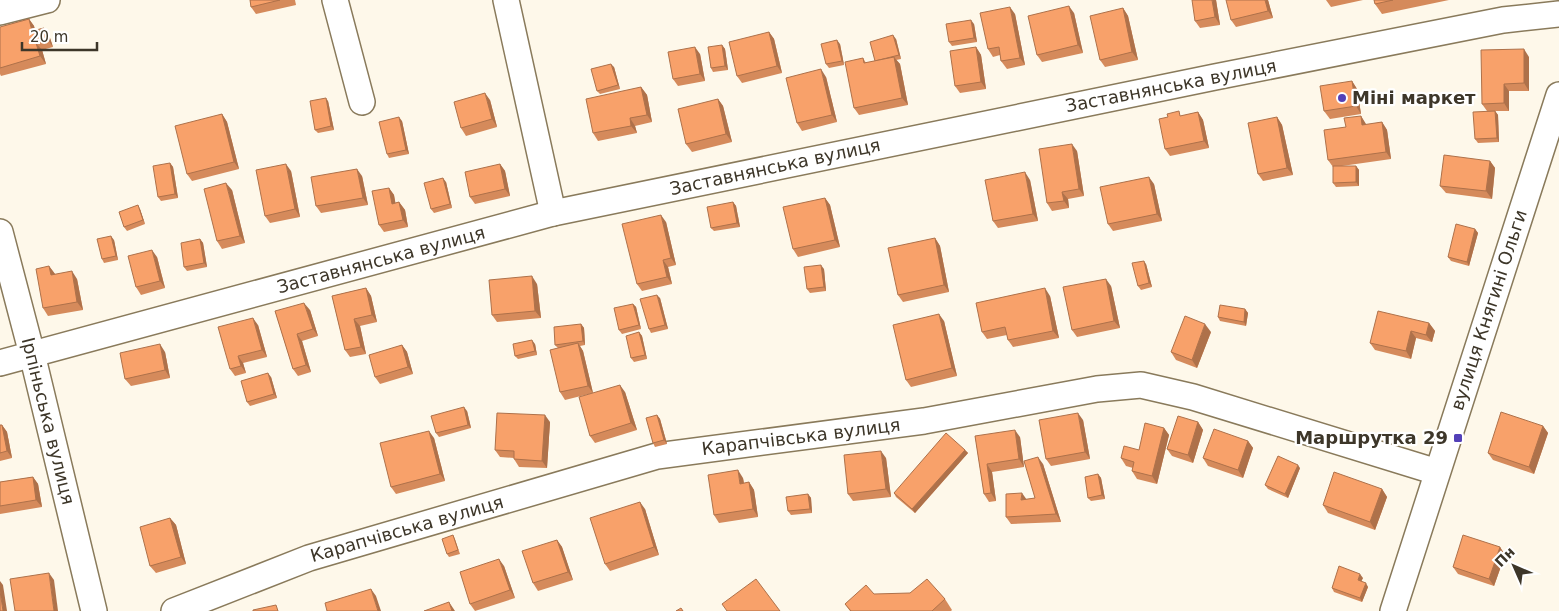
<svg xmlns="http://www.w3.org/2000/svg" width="1559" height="611" viewBox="0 0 1559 611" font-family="'DejaVu Sans',sans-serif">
<rect width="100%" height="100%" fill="#fef8ea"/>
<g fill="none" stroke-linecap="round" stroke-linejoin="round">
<g stroke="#897a5b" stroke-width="28">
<g id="minor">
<polyline points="335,0 362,102"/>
<polyline points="506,0 553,213"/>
<polyline points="0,12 47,0"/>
<polyline points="0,232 32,354 94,611"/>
<polyline points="0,363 553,213 1215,77 1503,20 1559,14"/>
<polyline points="174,611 309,558 657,456 924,421 1097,389 1141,385 1193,397 1437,472"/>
<polyline points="1393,611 1559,95"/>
</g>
</g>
<use href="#minor" stroke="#fff" stroke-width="25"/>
</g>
<g fill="#d58a5b">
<polygon points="250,0 295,0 296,5 256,14 251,7"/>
<polygon points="1216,0 1220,25 1200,28 1195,21"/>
<polygon points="1268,0 1273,18 1236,27 1231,20"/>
<polygon points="1326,0 1363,0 1331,7"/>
<polygon points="1374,0 1449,0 1382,14 1375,4"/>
<polygon points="1123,8 1128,16 1138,60 1105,67 1100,60"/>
<polygon points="1074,13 1083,53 1042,62 1037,55"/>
<polygon points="1015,14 1025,65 1007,69 1001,61 1000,55 993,57 988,49"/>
<polygon points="29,19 34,26 35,30 44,28 49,35 53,47 42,50 46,64 1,76 0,74 0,27"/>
<polygon points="974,24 977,42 952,46 949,42"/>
<polygon points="769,32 774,39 782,73 742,83 737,76"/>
<polygon points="896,39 901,59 896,60 900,64 908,105 859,115 854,108 863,58 866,63 875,61"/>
<polygon points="840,44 844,65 829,68 826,64"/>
<polygon points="722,45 725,49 728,70 713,72 711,68"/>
<polygon points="976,47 981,55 986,89 960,93 955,86"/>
<polygon points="700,54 705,81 678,86 673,79"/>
<polygon points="1529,57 1529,91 1509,91 1509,111 1495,111 1498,115 1499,142 1478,143 1475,139 1487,111 1482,104"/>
<polygon points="614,67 620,89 600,94 597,91"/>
<polygon points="826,77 837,122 802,131 797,123"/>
<polygon points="1352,81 1357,89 1361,114 1330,119 1324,111"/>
<polygon points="641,87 647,95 652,122 635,126 637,133 598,141 593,133"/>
<polygon points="718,99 723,106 732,142 692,152 686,144"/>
<polygon points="490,100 497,127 466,136 461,128"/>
<polygon points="328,101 334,130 318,133 315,130"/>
<polygon points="1198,112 1203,120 1209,148 1170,156 1165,149 1182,116"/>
<polygon points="222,114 227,122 239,169 192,181 187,174"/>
<polygon points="1361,116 1366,125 1382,122 1387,130 1391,159 1342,166 1356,166 1359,170 1359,186 1336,187 1333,183 1333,167 1328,160 1346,127"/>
<polygon points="1277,117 1282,125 1293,175 1263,181 1258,174"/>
<polygon points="402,121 409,154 389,158 387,154"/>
<polygon points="1077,151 1084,196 1068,199 1069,208 1052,211 1047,203"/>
<polygon points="1490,161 1495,168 1492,199 1446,193 1440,186"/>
<polygon points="170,163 173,167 178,198 161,201 158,197"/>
<polygon points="500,164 505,171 510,196 475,204 470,197"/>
<polygon points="291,171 300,217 270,223 265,216"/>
<polygon points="362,176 368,205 321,213 316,206"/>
<polygon points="1030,180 1038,221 998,228 993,221"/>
<polygon points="446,182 452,208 434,213 431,209"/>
<polygon points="1154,184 1162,221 1113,231 1108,224"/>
<polygon points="389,188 394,195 395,203 399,202 405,210 408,227 384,232 379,225"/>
<polygon points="232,190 245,243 222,249 217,241"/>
<polygon points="825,198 830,205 840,247 798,257 793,249"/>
<polygon points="733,202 736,206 740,227 714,231 711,228"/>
<polygon points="140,209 145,224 127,231 124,227"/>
<polygon points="666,222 676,265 668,267 672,284 642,291 637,284"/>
<polygon points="1475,229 1478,233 1469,266 1451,261 1448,257"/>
<polygon points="935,238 940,246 949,292 903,302 898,295"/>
<polygon points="200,239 203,243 207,267 187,271 184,267"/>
<polygon points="114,240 118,260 104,263 102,259"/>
<polygon points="157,257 165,288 141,295 136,287"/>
<polygon points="1146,264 1152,287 1141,290 1138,286"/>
<polygon points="49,266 55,274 77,279 83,310 48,316 43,308"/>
<polygon points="824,269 826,291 810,293 807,289"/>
<polygon points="537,284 541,318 497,322 492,315"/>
<polygon points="1111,286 1120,328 1077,337 1072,330"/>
<polygon points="366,288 371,296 377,322 360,326 366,354 350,357 345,350 332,296"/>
<polygon points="1050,296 1059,338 1013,347 1008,340 1007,335 987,339 982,332"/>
<polygon points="660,298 668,329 651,333 649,329"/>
<polygon points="633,304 636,307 641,329 622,334 619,330"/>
<polygon points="1245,309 1248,313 1246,326 1220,321 1218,317"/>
<polygon points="310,310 318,336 302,341 311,372 298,376 293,369 275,311"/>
<polygon points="944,321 957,376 911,387 906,380"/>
<polygon points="1429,323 1435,331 1432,342 1416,338 1411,359 1375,350 1370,343"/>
<polygon points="581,324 584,328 585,345 580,346 583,351 593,393 565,400 560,392 558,348 555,345"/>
<polygon points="258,325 267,357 243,363 246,373 235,376 230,369"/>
<polygon points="639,332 642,336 647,359 634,362 631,358"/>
<polygon points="1211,332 1197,368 1176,360 1171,352"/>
<polygon points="535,344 537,355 518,359 515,356"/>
<polygon points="402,345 407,352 413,374 380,384 375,377"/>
<polygon points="165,352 170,378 131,386 125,379"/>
<polygon points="271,377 277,398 250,406 247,402"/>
<polygon points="625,392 637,430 595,443 590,436"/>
<polygon points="467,411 471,428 439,437 436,433"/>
<polygon points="657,415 660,419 667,444 655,447 653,443"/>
<polygon points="1083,420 1090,459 1051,466 1046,459"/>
<polygon points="550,422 547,468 519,467 514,459 514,458 500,457 495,450"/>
<polygon points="1198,422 1203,430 1193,463 1172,456 1167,449"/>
<polygon points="0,425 2,425 7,432 12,458 0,461"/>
<polygon points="1543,426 1548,433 1534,474 1493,460 1488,453"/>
<polygon points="1164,428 1169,435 1157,484 1137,479 1132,471 1133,468 1126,466 1121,458 1139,450"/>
<polygon points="975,436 1020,437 1024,467 992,472 996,501 989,502 984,494"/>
<polygon points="434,438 445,481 396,494 391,487"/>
<polygon points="1248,441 1253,448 1243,478 1208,466 1203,458"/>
<polygon points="965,450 968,453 915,513 896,497 894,493"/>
<polygon points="886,458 891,497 853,501 848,494"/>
<polygon points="1043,464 1061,522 1011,524 1006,517 1027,499 1035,498"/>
<polygon points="1300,468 1288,498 1268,489 1265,485"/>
<polygon points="1098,474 1101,478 1105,499 1091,501 1088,498"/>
<polygon points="33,477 38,484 42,507 0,514 0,482"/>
<polygon points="743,478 744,483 749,482 754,490 758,517 719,523 714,515"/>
<polygon points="1382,489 1387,497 1375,530 1328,513 1323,505"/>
<polygon points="808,494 811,498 812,513 791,515 788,511"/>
<polygon points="645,509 659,555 610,571 605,564"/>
<polygon points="170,518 176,525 186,564 156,573 150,566"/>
<polygon points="453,535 455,539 460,554 449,557 447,554"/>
<polygon points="557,540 562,547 573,580 538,591 533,583"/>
<polygon points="1500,547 1505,555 1494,586 1458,574 1453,567"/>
<polygon points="504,566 515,598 475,611 470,604"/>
<polygon points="1363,578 1361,581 1368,587 1362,602 1334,592 1332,588"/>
<polygon points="874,594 945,599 952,610 951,611 850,611 845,604"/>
</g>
<g fill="#ae714a">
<polygon points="1212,0 1216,0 1220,25 1215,17"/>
<polygon points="1265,0 1268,0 1273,18 1268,11"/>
<polygon points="1069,6 1074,13 1083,53 1078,45"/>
<polygon points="1010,7 1015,14 1025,65 1020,58"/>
<polygon points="1123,8 1128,16 1138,60 1132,52"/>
<polygon points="29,19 34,26 37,38 32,31"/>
<polygon points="971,20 974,24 977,42 974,38"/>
<polygon points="44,28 49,35 53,47 48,40"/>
<polygon points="769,32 774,39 782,73 777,66"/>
<polygon points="893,35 896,39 901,59 899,55"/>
<polygon points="837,40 840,44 844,65 842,61"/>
<polygon points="36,43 42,50 46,64 40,56"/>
<polygon points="722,45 725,49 728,70 725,66"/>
<polygon points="695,47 700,54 705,81 700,74"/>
<polygon points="976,47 981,55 986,89 981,82"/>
<polygon points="1524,49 1529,57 1529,91 1524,83"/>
<polygon points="894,57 900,64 908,105 902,98"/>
<polygon points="611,64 614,67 620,89 618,85"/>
<polygon points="821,69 826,77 837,122 832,115"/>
<polygon points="1352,81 1357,89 1361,114 1356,106"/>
<polygon points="1504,84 1509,91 1509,111 1504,103"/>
<polygon points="641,87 647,95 652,122 647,115"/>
<polygon points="485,93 490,100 497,127 492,119"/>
<polygon points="326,98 328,101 334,130 331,126"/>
<polygon points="718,99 723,106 732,142 726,134"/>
<polygon points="1495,111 1498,115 1499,142 1497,138"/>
<polygon points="1198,112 1203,120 1209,148 1204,141"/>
<polygon points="222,114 227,122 239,169 234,162"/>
<polygon points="1361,116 1366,124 1367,133 1362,125"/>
<polygon points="399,117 402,121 409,154 406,150"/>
<polygon points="1277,117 1282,125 1293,175 1287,168"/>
<polygon points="630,118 635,126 637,133 631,126"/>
<polygon points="1382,122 1387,130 1391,159 1386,152"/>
<polygon points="1072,144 1077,151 1084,196 1079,189"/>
<polygon points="1490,161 1495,168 1492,199 1486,191"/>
<polygon points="170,163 173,167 178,198 175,194"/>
<polygon points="286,164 291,171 300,217 295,209"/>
<polygon points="500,164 505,171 510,196 505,189"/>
<polygon points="1356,166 1359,170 1359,186 1356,182"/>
<polygon points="357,169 362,176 368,205 363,198"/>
<polygon points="1025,172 1030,180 1038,221 1033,214"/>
<polygon points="1149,177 1154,184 1162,221 1157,214"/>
<polygon points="443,178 446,182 452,208 450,204"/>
<polygon points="226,183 232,190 245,243 240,236"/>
<polygon points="389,188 394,195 397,211 392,204"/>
<polygon points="1062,192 1068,199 1069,208 1064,201"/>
<polygon points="825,198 830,205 840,247 835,240"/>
<polygon points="399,202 405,210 408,227 403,220"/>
<polygon points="733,202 736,206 740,227 737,223"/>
<polygon points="138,205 140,209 145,224 143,220"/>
<polygon points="661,215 666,222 676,265 671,258"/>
<polygon points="1475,229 1478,233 1469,266 1467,262"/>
<polygon points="111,236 114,240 118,260 116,256"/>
<polygon points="935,238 940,246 949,292 944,285"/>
<polygon points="200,239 203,243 207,267 204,263"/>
<polygon points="152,250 157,257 165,288 160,281"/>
<polygon points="663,260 668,267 672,284 667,277"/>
<polygon points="1144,261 1146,264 1152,287 1149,283"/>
<polygon points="821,265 824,269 826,291 824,287"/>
<polygon points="49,266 55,274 56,282 51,275"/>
<polygon points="72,271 77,279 83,310 77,302"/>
<polygon points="532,276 537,284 541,318 535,311"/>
<polygon points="1106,279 1111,286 1120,328 1114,321"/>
<polygon points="366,288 371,296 377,322 372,315"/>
<polygon points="1045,288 1050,296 1059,338 1053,331"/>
<polygon points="657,295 660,298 668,329 665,325"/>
<polygon points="304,303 310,310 318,336 313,329"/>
<polygon points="633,304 636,307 641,329 639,325"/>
<polygon points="1245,309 1248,313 1246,326 1244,322"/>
<polygon points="939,314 944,321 957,376 952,368"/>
<polygon points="253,318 258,325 267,357 262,350"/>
<polygon points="354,319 360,326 366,354 361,347"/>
<polygon points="1429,323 1435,331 1432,342 1426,335"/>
<polygon points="581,324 584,328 585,345 583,341"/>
<polygon points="1205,324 1211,332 1197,368 1192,360"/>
<polygon points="1411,331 1416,338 1411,359 1406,351"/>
<polygon points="639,332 642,336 647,359 645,355"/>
<polygon points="297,334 302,341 311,372 306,365"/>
<polygon points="532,340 535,344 537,355 535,351"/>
<polygon points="578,343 583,351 593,393 588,386"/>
<polygon points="160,344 165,352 170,378 165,370"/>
<polygon points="402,345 407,352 413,374 408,367"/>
<polygon points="238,356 243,363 246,373 241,366"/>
<polygon points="268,373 271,377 277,398 274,394"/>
<polygon points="620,385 625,392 637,430 631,423"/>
<polygon points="464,407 467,411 471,428 468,425"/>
<polygon points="1078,413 1083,420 1090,459 1085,452"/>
<polygon points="545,415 550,422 547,468 542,461"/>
<polygon points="657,415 660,419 667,444 664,440"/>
<polygon points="1198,422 1203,430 1193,463 1188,455"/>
<polygon points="2,425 7,432 12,458 7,451"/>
<polygon points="1543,426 1548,433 1534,474 1529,467"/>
<polygon points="1164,428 1169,435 1157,484 1152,476"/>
<polygon points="1015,430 1020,437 1024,467 1019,459"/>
<polygon points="429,431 434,438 445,481 440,474"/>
<polygon points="1248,441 1253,448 1243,478 1238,470"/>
<polygon points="965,450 968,453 915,513 912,509"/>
<polygon points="881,451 886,458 891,497 886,489"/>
<polygon points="1038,457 1043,464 1061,522 1056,514"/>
<polygon points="987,464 992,472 996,501 991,493"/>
<polygon points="1298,465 1300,468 1288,498 1285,494"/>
<polygon points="738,470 743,478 745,491 740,484"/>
<polygon points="1098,474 1101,478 1105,499 1102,495"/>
<polygon points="33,477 38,484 42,507 36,500"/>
<polygon points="749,482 754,490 758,517 753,509"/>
<polygon points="1382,489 1387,497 1375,530 1370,522"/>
<polygon points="1022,493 1027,500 1021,500"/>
<polygon points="808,494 811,498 812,513 810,509"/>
<polygon points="640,502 645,509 659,555 654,547"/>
<polygon points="170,518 176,525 186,564 181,557"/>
<polygon points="557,540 562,547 573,580 568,572"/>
<polygon points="1500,547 1505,555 1494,586 1489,579"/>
<polygon points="499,559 504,566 515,598 510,590"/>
<polygon points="49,573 54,580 58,611 54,611"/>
<polygon points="1360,574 1363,578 1360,584 1358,580"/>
<polygon points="0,581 3,585 7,611 3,611 0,591"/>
<polygon points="1366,583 1368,587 1362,602 1360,598"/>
<polygon points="371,589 376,596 381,611 378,611"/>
<polygon points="449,602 455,611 452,611"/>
</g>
<g fill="#f8a16a" stroke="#ae714a">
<polygon points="250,0 280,0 251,7"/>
<polygon points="1192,0 1212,0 1215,17 1195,21"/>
<polygon points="1226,0 1265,0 1268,11 1231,20"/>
<polygon points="1374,0 1393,0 1375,4"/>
<polygon points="1069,6 1078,45 1037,55 1028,16"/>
<polygon points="1010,7 1020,58 1001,61 999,47 988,49 980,13"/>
<polygon points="1123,8 1132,52 1100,60 1090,16"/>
<polygon points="29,19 32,31 44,28 48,40 36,43 40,56 0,68 0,27"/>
<polygon points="971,20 974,38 949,42 946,24"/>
<polygon points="769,32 777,66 737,76 729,42"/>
<polygon points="893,35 899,55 875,61 870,42"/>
<polygon points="837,40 842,61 826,64 821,44"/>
<polygon points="722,45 725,66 711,68 708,47"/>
<polygon points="695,47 700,74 673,79 668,52"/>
<polygon points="976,47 981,82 955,86 950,51"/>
<polygon points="1524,49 1524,83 1504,84 1504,103 1482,104 1481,50"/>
<polygon points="894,57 902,98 854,108 845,62 863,58 864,63"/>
<polygon points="611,64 618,85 597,91 591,69"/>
<polygon points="821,69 832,115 797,123 786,78"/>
<polygon points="1352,81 1356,106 1324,111 1320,86"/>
<polygon points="641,87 647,115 630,118 631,126 593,133 586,99"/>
<polygon points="485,93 492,119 461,128 454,102"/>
<polygon points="326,98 331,126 315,130 310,101"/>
<polygon points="718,99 726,134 686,144 678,109"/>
<polygon points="1179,111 1180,116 1198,112 1204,141 1165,149 1159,119 1168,117 1167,114"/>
<polygon points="1495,111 1497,138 1475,139 1473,112"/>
<polygon points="222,114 234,162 187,174 175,126"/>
<polygon points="1361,116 1362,125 1382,122 1386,152 1328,160 1324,130 1346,127 1344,118"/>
<polygon points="399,117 406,150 387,154 379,122"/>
<polygon points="1277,117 1287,168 1258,174 1248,123"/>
<polygon points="1072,144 1079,189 1062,192 1064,201 1047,203 1039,149"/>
<polygon points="1444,155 1490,161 1486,191 1440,186"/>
<polygon points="170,163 175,194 158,197 153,166"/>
<polygon points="286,164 295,209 265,216 256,170"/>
<polygon points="500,164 505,189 470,197 465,172"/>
<polygon points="1333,166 1356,166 1356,182 1333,183"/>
<polygon points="357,169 363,198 316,206 311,177"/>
<polygon points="1025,172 1033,214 993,221 985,180"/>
<polygon points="1149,177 1157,214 1108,224 1100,187"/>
<polygon points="443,178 450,204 431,209 424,183"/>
<polygon points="226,183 240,236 217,241 204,189"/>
<polygon points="389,188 392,204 399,202 403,220 379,225 372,191"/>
<polygon points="825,198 835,240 793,249 783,207"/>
<polygon points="733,202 737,223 711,228 707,207"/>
<polygon points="138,205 143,220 124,227 119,212"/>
<polygon points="661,215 671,258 663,260 667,277 637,284 622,224"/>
<polygon points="1456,224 1475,229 1467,262 1448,257"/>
<polygon points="111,236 116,256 102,259 97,239"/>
<polygon points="935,238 944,285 898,295 888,248"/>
<polygon points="200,239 204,263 184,267 181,243"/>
<polygon points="152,250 160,281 136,287 128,256"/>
<polygon points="1144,261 1149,283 1138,286 1132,263"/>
<polygon points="821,265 824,287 807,289 804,267"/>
<polygon points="49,266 51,275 72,271 77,302 43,308 36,269"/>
<polygon points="532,276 535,311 492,315 489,280"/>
<polygon points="1106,279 1114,321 1072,330 1063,287"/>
<polygon points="366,288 372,315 354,319 361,347 345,350 332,296"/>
<polygon points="1045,288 1053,331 1008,340 1005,327 982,332 976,303"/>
<polygon points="657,295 665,325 649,329 640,299"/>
<polygon points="304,303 313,329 297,334 306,365 293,369 275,311"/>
<polygon points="633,304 639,325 619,330 614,308"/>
<polygon points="1220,305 1245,309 1244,322 1218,317"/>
<polygon points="1378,311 1429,323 1426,335 1411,331 1406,351 1370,343"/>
<polygon points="939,314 952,368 906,380 893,325"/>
<polygon points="1185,316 1205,324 1192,360 1171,352"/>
<polygon points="253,318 262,350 238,356 241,366 230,369 218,327"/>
<polygon points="581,324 583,341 555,345 554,327"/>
<polygon points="639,332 645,355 631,358 626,336"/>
<polygon points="532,340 535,351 515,356 513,344"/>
<polygon points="578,343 588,386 560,392 550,350"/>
<polygon points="160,344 165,370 125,379 120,353"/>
<polygon points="402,345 408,367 375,377 369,355"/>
<polygon points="268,373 274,394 247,402 241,381"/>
<polygon points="620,385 631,423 590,436 579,397"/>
<polygon points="464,407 468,425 436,433 431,416"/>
<polygon points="1501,412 1543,426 1529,467 1488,453"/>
<polygon points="497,413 545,415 542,461 514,459 514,451 495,450"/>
<polygon points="1078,413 1085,452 1046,459 1039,420"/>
<polygon points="657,415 664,440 653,443 646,418"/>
<polygon points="1178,416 1198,422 1188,455 1167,449"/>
<polygon points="1145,423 1164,428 1152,476 1132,471 1134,462 1121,458 1124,446 1139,450"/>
<polygon points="0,425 2,425 7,451 0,453"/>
<polygon points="1214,429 1248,441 1238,470 1203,458"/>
<polygon points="1015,430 1019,459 987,464 991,493 984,494 975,436"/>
<polygon points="429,431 440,474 391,487 380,443"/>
<polygon points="946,433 965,450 912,509 894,493"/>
<polygon points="881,451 886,489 848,494 844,455"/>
<polygon points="1278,456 1298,465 1285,494 1265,485"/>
<polygon points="1038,457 1056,514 1006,517 1006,494 1022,493 1021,500 1035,498 1024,461"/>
<polygon points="738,470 740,484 749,482 753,509 714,515 708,475"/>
<polygon points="1334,472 1382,489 1370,522 1323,505"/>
<polygon points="1098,474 1102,495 1088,498 1085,477"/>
<polygon points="33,477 36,500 0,506 0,482"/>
<polygon points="808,494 810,509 788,511 786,497"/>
<polygon points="640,502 654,547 605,564 590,518"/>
<polygon points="170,518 181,557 150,566 140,527"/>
<polygon points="453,535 458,550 447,554 442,539"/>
<polygon points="1463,535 1500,547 1489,579 1453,567"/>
<polygon points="557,540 568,572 533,583 522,551"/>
<polygon points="499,559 510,590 470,604 460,572"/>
<polygon points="1339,566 1360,574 1358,580 1366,583 1360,598 1332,588"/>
<polygon points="49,573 54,611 15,611 10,579"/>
<polygon points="756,579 780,611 727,611 722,604"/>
<polygon points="927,579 945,599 932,611 851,611 845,604 866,585 874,594 910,593"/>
<polygon points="371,589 378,611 327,611 325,603"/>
<polygon points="0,591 3,611 0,611"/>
<polygon points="449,602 452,611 424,611"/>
<polygon points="276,605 278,611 253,611 253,610"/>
<polygon points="681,608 683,611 676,611"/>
</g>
<g fill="#5340b8" stroke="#fff" stroke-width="2">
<circle cx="1342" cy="98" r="5"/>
<rect x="1453" y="433" width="10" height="10" rx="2.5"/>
</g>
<g text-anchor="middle" stroke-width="4.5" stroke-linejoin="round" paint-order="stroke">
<g font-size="18" fill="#3d3629" stroke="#fff">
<text transform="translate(1171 86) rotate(-11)" y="6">Заставнянська вулиця</text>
<text transform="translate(775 167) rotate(-12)" y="6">Заставнянська вулиця</text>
<text transform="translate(381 260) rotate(-15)" y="6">Заставнянська вулиця</text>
<text transform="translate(1489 310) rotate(-72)" y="6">вулиця Княгині Ольги</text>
<text transform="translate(48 421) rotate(76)" y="6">Ірпіньська вулиця</text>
<text transform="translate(801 437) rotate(-7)" y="6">Карапчівська вулиця</text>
<text transform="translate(407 529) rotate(-16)" y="6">Карапчівська вулиця</text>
</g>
<g font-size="18" font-weight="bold" fill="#3d3629" stroke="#fff" text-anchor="start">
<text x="1352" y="104">Міні маркет</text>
<text x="1448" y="444" text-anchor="end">Маршрутка 29</text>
</g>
</g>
<g transform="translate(1514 566) rotate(315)" stroke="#ffffff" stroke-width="4" paint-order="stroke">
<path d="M0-4L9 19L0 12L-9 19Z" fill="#3d3629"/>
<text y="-8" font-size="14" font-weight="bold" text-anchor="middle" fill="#3d3629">Пн</text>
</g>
<path d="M22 42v8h75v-8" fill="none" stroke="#3d3629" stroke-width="2.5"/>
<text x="30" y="42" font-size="15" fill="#3d3629" stroke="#ffffff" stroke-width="4" paint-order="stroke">20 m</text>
</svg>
